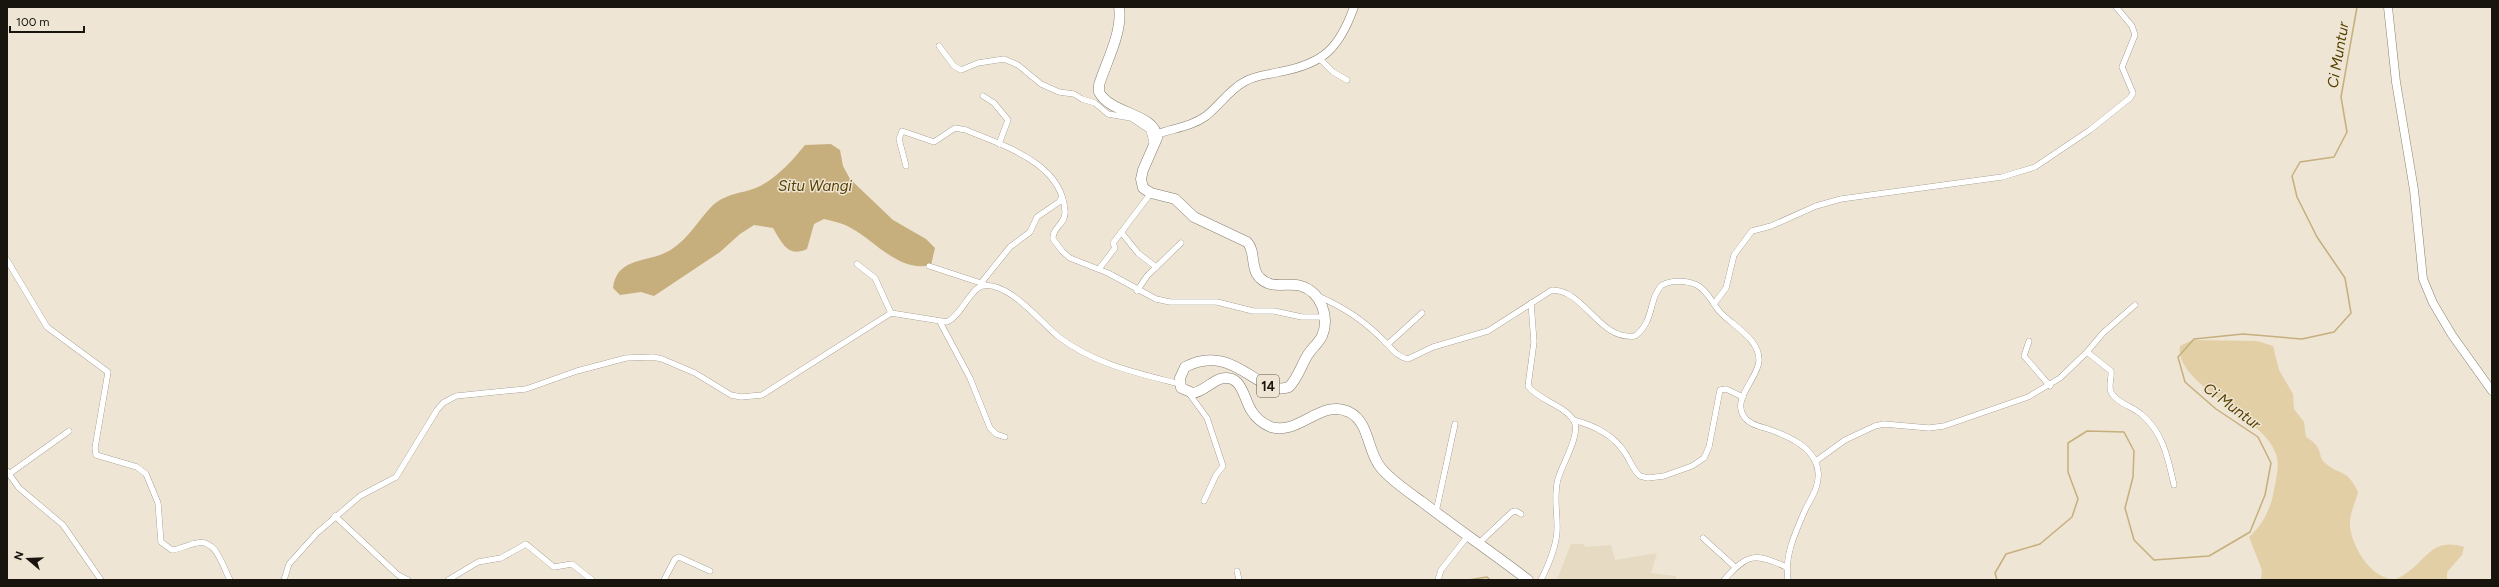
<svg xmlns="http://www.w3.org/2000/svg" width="2499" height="587" viewBox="0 0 2499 587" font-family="Figtree,sans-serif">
<rect width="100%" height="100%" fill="#eee5d4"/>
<polygon fill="#e6dac2" points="1571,544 1584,544 1585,547 1611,545 1615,560 1657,553 1651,573 1676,576 1677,580 1557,580"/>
<path fill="#e3cfa6" d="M2192 340 2257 341 2273 346 2279 370 2293 394 2294 409 2304 422 2306 437C2325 448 2317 457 2325 463 2340 476 2347 468 2358 492 2356 502 2349 514 2350 525 2351 546 2372 581 2396 579 2427 566 2427 536 2464 547L2462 555 2447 572V580H2261L2262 570 2249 537C2263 525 2271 508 2274 490 2276 479 2280 464 2276 454 2265 417 2174 385 2180 346Z"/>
<path fill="#c6af7d" d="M831 144 840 150 843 166 850 179 893 220 926 239 935 248 931 265C900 273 875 241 851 228 843 223 832 221 824 219L814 224 807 249C788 258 782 243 773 228L754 225 740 234 720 252 654 296 641 292 620 295 613 288C617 255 650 264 672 249 689 238 699 219 713 205 729 192 742 194 758 187 777 178 792 161 805 145Z"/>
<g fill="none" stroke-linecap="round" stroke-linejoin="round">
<g stroke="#c6af7d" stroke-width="1.5">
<polyline points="1468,580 1487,577 1490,580"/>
<polyline points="1997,580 1995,573 2006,554 2040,544 2072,517 2078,499 2068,472 2068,443 2087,431 2124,432 2134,451 2133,477 2125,508 2134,540 2154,560 2209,556 2250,532 2265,495 2271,463 2258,437 2216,409 2185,382 2178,357 2194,339 2243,334 2302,339 2334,332 2351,313 2345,278 2317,237 2297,197 2292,176 2300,162 2334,157 2347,132 2341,97 2357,7"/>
</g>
<g stroke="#877f70" stroke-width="6">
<g id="street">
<polyline points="939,46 954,66 961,70 978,63 1004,59 1018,65 1041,84 1059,92 1074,94 1082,99 1095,103 1108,114 1131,118 1149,130 1153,146"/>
<polyline points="1320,59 1333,72 1347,80"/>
<polyline points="983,96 994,103 1008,120 999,144"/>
<path d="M906 166 899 139 902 131 934 142 955 128 966 130C1004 146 1063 163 1065 212 1066 224 1052 227 1053 239L1062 251 1070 258 1108 273 1156 299 1170 302H1217L1253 311H1274L1302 317H1324"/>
<polyline points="1121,232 1138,253 1156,267"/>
<path d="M7 260 47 327 108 372 95 448 96 455 137 467 146 474 158 503 161 542 172 550C181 549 189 544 197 543 216 538 223 567 230 580"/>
<polyline points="857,264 875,278 891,313"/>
<polyline points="929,266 984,284"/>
<polyline points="1099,269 1115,248 1113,243 1151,193"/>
<polyline points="981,283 1010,247 1030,232 1037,217 1059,202 1062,197"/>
<polyline points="1137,291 1147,276 1181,243"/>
<path d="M1318 296C1345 308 1365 321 1386 343 1393 350 1398 357 1408 359L1433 347 1488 331 1552 290C1585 290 1599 341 1635 336 1655 321 1648 299 1662 285 1672 280 1686 280 1697 285 1708 291 1712 303 1720 312 1733 326 1760 339 1759 361 1758 379 1729 401 1746 419 1751 425 1761 427 1768 429 1788 436 1815 447 1818 471 1820 485 1812 497 1806 508 1796 531 1784 555 1788 580"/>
<path d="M1531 303 1534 342 1528 386C1539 401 1565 405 1574 421 1581 435 1562 464 1558 479 1553 498 1558 512 1557 531 1556 548 1549 564 1541 580"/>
<polyline points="1714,304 1726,288 1734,255 1752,231 1771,226 1816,206 1841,199 2002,177 2035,167 2090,130 2130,98 2133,93 2122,67 2135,35 2132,26 2116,7"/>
<polyline points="940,322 970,378 990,428 996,434 1005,437"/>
<polyline points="2029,341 2024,356 2050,386"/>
<polyline points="1388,344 1422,313"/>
<polyline points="2087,352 2103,333 2135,305"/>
<polyline points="1188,392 1207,418 1223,466 1216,475 1204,501"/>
<path d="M1573 420C1593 425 1613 434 1625 453 1630 460 1633 470 1640 476L1648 478 1664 476 1692 466 1704 458 1709 447 1720 390 1726 389 1743 397"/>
<path d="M1816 461 1845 440 1875 426 1884 424 1929 428 1944 426 2028 397 2060 378 2087 352 2111 371C2112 378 2108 386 2111 392 2115 402 2133 407 2141 414 2163 432 2168 458 2174 485"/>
<polyline points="7,471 19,488 63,525 101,580"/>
<polyline points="9,474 69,431"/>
<polyline points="1436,512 1455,424"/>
<polyline points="335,516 398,575 408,580"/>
<polyline points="1703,538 1735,567"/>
<polyline points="1478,544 1512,512 1516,511 1521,514"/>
<polyline points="1237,571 1239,580"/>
<path d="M284 580 289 564 317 533 360 496 396 477 437 410 443 403 456 396 526 389 577 371 626 358 653 357 662 359 695 373 731 395 741 397 762 395 891 313 947 322C961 316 970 289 982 286 1008 280 1041 323 1059 337 1094 364 1137 373 1180 384"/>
<polyline points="448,580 478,562 501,558 526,544 554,567 572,564 592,580"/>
<polyline points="664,580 675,559 679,557 710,571"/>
<polyline points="1438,580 1441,570 1467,537"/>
<path d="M1724 580C1747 554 1755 552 1786 567"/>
</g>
</g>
<g stroke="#877f70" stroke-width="9">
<g id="secondary">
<polyline points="2388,7 2396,82 2414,190 2423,279 2433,303 2452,335 2492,391"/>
<path d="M1157 134C1174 128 1191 127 1206 116 1219 106 1229 90 1244 82 1255 75 1267 75 1279 72 1323 64 1339 49 1354 7"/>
</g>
</g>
<g stroke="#877f70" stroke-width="11">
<path id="highway" d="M1119 7C1123 32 1106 62 1099 85V92C1111 115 1156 113 1157 138L1143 170 1141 179 1143 188 1151 193 1175 199 1194 217 1247 242C1256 251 1250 269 1260 278 1272 290 1287 282 1301 286 1321 292 1330 317 1322 336 1318 344 1311 349 1307 356 1301 366 1298 378 1289 387 1259 398 1234 341 1185 367L1180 378 1181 388 1193 393C1204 391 1211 382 1220 379 1242 373 1243 397 1251 410 1255 417 1263 424 1271 427 1298 436 1322 398 1349 412 1370 422 1367 452 1381 468 1392 481 1407 491 1421 501 1456 528 1493 553 1528 580"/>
</g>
<use href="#street" stroke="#fff" stroke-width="5.5"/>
<use href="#secondary" stroke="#fff" stroke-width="8"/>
<use href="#highway" stroke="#fff" stroke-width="10"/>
</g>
<g text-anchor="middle" stroke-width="3" stroke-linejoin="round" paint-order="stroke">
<rect fill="#eee5d4" stroke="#58534a" stroke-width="1" x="1257" y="375" width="22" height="22" rx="3"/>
<g font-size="13" font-weight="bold" fill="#18150f">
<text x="1268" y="391">14</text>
</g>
<g font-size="15" font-style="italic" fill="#574000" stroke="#eee5d4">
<text transform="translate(2338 55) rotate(-80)" y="5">Ci Muntur</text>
<text x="815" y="191">Situ Wangi</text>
<text transform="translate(2232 406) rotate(37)" y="5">Ci Muntur</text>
</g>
</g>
<rect width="2499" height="587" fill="none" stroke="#18150f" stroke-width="16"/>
<g transform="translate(28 559) rotate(289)" stroke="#eee5d4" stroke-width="3" paint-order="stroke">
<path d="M0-3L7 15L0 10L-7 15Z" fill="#18150f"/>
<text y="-6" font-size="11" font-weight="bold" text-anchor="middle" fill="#18150f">N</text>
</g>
<path d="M10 26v6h74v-6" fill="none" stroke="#18150f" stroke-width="2"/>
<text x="16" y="26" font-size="12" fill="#18150f" stroke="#eee5d4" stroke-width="3" paint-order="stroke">100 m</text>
</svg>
